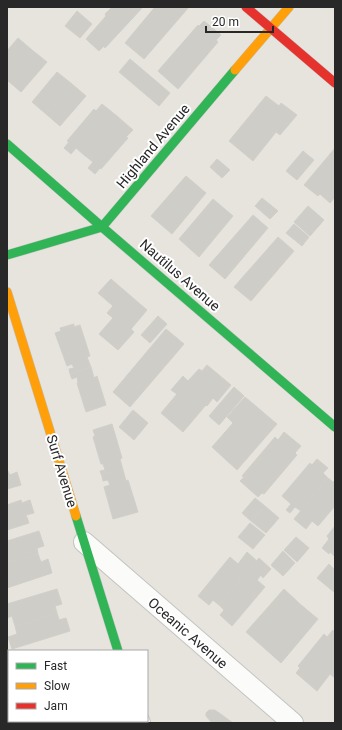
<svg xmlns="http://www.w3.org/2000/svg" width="342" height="730" viewBox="0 0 342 730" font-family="Roboto,sans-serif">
<rect width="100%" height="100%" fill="#e6e4dd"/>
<g fill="#cfcdc8" stroke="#d1cfc9">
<polygon points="112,7 143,7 105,48 104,46 99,51 86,39 106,16 105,14"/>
<polygon points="155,7 189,7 144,59 125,43"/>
<polygon points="77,11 92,24 80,38 65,26"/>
<polygon points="204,21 221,35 216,40 218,42 178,89 158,71 198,25 199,26"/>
<polygon points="18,38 32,50 7,80 7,51"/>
<polygon points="32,50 47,62 21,92 7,80"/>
<polygon points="130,59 143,70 132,83 119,72"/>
<polygon points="143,70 170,93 159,106 132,83"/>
<polygon points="57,72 72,84 46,114 32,102"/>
<polygon points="72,84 86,96 60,126 46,114"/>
<polygon points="266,96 279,106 281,103 297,115 280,135 276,132 253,161 229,141"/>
<polygon points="102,104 117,116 84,155 76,148 71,154 64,148 69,142 67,141 94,109 96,111"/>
<polygon points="117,116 133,130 126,137 128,138 101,169 100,168 95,174 88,168 93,162 84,155"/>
<polygon points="335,148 335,197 330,203 320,194 318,196 304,185"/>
<polygon points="303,151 314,160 297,180 286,171"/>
<polygon points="217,159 230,170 222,178 210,167"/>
<polygon points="186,176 206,193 172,234 151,216"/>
<polygon points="262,198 278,211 270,219 255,206"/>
<polygon points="213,199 233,216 199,257 179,239"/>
<polygon points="308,206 324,220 310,236 294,222"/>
<polygon points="253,215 268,228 225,279 209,265"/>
<polygon points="294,224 309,237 302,246 286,233"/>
<polygon points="278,237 294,251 251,301 234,287"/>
<polygon points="111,279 147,310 131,329 134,332 118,350 99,334 113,318 107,313 113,306 98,293"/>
<polygon points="158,316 167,324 150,343 141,335"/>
<polygon points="74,324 74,327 80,325 90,356 87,357 91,367 70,374 69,369 74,368 72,364 67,366 55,333 61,331 60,328"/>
<polygon points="166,329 184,344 130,407 113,392"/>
<polygon points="207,365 231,385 217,402 213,398 207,406 206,405 183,432 161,413 177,394 171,390 183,376 188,381 199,369 202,371"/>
<polygon points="91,367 94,378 97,376 106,405 86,412 77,383 78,383 77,377 72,379 70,374"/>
<polygon points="234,387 244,396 219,425 209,416"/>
<polygon points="245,397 277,424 237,470 212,447 233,423 227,417"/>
<polygon points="133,410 148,423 134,440 119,427"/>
<polygon points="112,424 122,458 120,459 123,470 102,476 100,471 105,470 103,464 101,464 93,437 95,436 93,430"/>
<polygon points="284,432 301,446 295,453 297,455 264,494 262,493 258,497 240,481 244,477 242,476 275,437 278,440"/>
<polygon points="317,459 328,468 323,473 328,478 301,511 295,507 290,513 286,510 291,504 282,496 310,463 312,465"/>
<polygon points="123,470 126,481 128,480 138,512 113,519 104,487 110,485 108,480 103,481 102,476"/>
<polygon points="7,471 8,471 10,475 17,472 21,485 7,489"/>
<polygon points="328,478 333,482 335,480 335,506 318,526 312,521 306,529 294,519"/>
<polygon points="255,498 265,506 251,521 242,513"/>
<polygon points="21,500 22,503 30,500 34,513 26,515 29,523 7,530 7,505"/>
<polygon points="265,506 279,518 266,533 251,521"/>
<polygon points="250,523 265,535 253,549 238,537"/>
<polygon points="335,526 335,557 330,552 329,554 322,548 329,539 327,536"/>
<polygon points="39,531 44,546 37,548 38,554 7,564 7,541"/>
<polygon points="296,537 309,548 297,562 284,550"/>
<polygon points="283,551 295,563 283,576 271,565"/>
<polygon points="247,552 257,561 219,605 213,600 209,605 198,596 230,557 238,564"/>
<polygon points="38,554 41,562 48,559 52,573 7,588 7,564"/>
<polygon points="259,558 271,569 263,578 261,575 257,580 265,587 232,626 220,615 224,610 219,605"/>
<polygon points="329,564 335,570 335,590 334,592 317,578"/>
<polygon points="57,589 62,604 55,606 57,613 15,626 12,616 7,618 7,604"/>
<polygon points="284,589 300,604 263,647 246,632"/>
<polygon points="300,604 318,619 281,663 263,647"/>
<polygon points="57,613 59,620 66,618 70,631 12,649 8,637 17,634 15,626"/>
<polygon points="333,630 335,632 335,678 330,674 317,691 296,673 300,668 298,666 324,634 327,637"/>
<polygon points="9,703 9,721 13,721 7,723 7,704"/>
<polygon points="209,710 215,710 233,723 212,723 206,716 206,713"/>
<polygon points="30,721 90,721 91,723 30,723"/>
</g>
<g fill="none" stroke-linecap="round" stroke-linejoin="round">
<g stroke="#c3c3c3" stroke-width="22">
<g id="street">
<polyline points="84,542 293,723"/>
<polyline points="139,721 140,723"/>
</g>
</g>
<g stroke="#c3c3c3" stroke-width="10">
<g id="fast">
<polyline points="7,144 102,227 335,427"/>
<polyline points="7,255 102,227 235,70"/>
<polyline points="76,516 118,651"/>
</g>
</g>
<g stroke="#c3c3c3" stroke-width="10">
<g id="slow">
<polyline points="235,70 289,7"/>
<polyline points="7,292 76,516"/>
</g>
</g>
<g stroke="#c3c3c3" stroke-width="10">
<polyline id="jam" points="246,7 335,83"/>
</g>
<use href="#street" stroke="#fbfbfa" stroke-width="20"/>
<use href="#fast" stroke="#30b455" stroke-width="9"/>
<use href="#slow" stroke="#ff9f0a" stroke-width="9"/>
<use href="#jam" stroke="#e5322d" stroke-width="9"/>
</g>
<g text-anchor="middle" stroke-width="4" stroke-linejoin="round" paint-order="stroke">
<g font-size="14" fill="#282828" stroke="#fff">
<text transform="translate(153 146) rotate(-50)" y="5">Highland Avenue</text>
<text transform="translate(180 275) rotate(41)" y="5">Nautilus Avenue</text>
<text transform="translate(62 471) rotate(73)" y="5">Surf Avenue</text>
<text transform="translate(188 633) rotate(41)" y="5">Oceanic Avenue</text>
</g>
</g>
<rect width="342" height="730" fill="none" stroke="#282828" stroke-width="16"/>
<rect x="8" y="650" width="140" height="72" fill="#ffffff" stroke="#a9a9a9"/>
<rect x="16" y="663" width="20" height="6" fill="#30b455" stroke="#a9a9a9"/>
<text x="44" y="670" font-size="12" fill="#282828">Fast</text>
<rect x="16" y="683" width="20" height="6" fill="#ff9f0a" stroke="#a9a9a9"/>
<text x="44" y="690" font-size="12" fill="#282828">Slow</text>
<rect x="16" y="703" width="20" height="6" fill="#e5322d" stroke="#a9a9a9"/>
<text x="44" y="710" font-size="12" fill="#282828">Jam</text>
<path d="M206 26v6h67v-6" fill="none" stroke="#282828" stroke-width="2"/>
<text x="212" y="26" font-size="12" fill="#282828" stroke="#ffffff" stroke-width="3" paint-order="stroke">20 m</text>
</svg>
